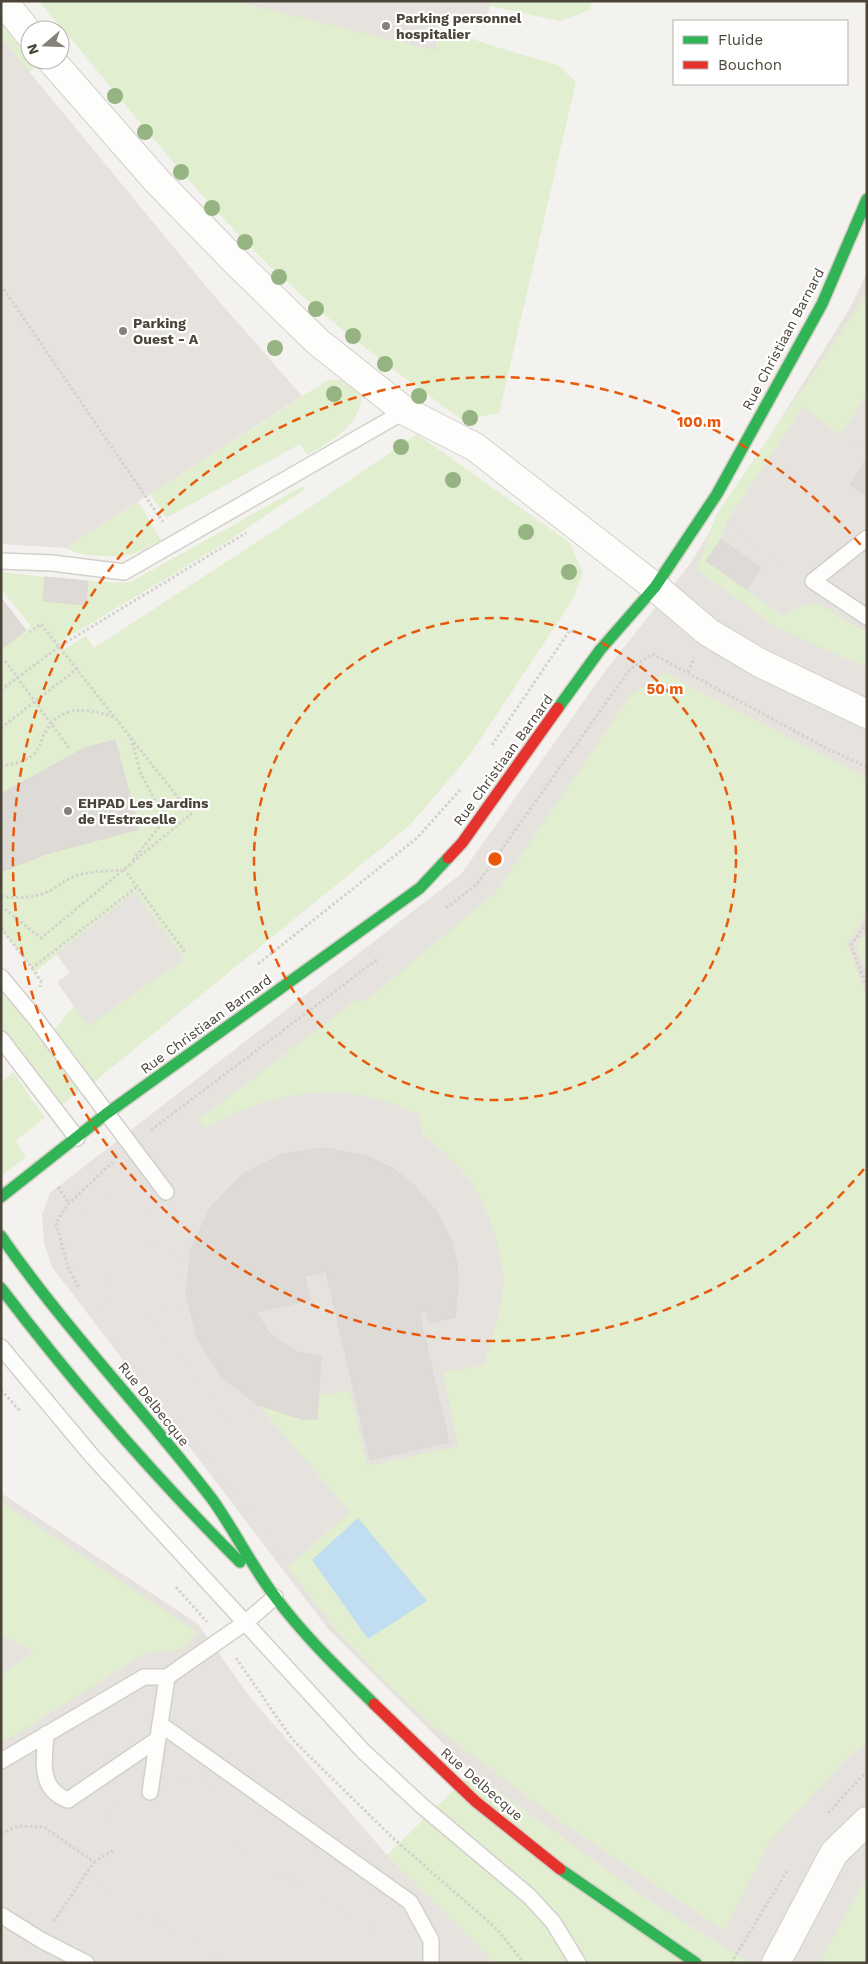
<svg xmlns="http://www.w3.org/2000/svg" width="868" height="1964" viewBox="0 0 868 1964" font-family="'Work Sans',sans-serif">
<rect width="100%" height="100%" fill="#f4f2ee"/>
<g fill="#e6e2de">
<polygon points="867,273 867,1963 750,1963 648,1900 472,1772 329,1630 52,1267 44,1242 42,1215 50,1193 461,874 609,666 689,565 850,308"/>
<polygon points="1,1493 198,1624 249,1696 387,1855 489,1956 490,1963 1,1963"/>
</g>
<g fill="#e1eecf">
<path d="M39 1H234L436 50 438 27 493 46 558 65 576 82 499 413 462 420C384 363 305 305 238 234 167 160 106 79 39 1Z"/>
<polygon points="491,1 592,1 590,10 560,21 490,6"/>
<polygon points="1,22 37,66 29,72 4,41 1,43"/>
<polygon points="867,294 867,395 840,435 803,407 726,523 721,539 706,561 783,616 797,607 817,603 867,633 867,668 778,628 697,570 716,515"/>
<path d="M345 379 362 396C359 426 332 441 307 455L300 444 166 518 150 494 326 381Z"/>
<polygon points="417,434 570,543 583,573 572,601 469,756 410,825 94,1082 54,1030 74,1006 88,1025 135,892 35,972 1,929 1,872 46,854 139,828 114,740 84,749 1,794 1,649 31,626 1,589 1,572 45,577 43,601 86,605 88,581 126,583 134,580 303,486 305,489 225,543 60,642 65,649 86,636 94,648 312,506"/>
<path d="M138 502 161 540C152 544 142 552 132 554 113 558 83 557 66 548Z"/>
<path d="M665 673 867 778V914L847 944 867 997V1745L850 1755 771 1840 724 1930 566 1825 429 1722 385 1682 333 1626 287 1567 350 1512 258 1405 302 1419H317L319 1395 350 1391 367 1466 458 1446 443 1372 484 1365C491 1340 506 1297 503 1272 500 1247 487 1206 473 1185 460 1165 439 1148 422 1133L419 1115C345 1078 276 1089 205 1128L198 1120 355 1001 367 1000 496 892 630 696Z"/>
<polygon points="867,929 867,975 856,944"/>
<polygon points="1,989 79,1091 62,1105 1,1027"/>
<polygon points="13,1072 45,1118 15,1141 26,1157 1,1176 1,1083"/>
<polygon points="1,1502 197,1632 187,1645 176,1651 147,1652 12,1737 1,1740 1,1675 33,1651 1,1636"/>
<polygon points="472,1772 648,1900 750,1963 490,1963 489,1956 387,1855"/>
<polygon points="867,1876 867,1963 819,1963"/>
</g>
<g fill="#e6e3df">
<polygon points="234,1 491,1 486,25 440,15 436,51"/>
<polygon points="4,41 209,290 302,396 66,548 1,544 1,43"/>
<polygon points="803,407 859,449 783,565 726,523"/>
<polygon points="135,892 184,959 88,1026 57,982 70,973 56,954"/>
<polygon points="130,1181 154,1219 147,1242 183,1252 179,1309 147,1315 235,1427 258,1405 350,1512 292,1563 92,1315 114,1297 112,1286 77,1244 73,1225"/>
<polygon points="1,1636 34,1650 1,1675"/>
<polygon points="194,1774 264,1818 236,1846 380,1935 384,1959 382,1963 226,1963 93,1881 114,1870 114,1850 101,1828 112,1808 126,1793 147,1796"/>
</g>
<polygon fill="#c0ddf1" points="358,1518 427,1601 368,1639 312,1560"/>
<g fill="#dedbd6" stroke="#dcd9d4">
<polygon points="867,459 867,497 850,484"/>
<polygon points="721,539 761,568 747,589 706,561"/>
<polygon points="45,577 88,581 86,605 43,601"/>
<polygon points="1,598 26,630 1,649"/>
<polygon points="115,740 139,829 46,854 1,872 1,794 84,748"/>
<polygon points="326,1148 369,1157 392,1168 411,1182 437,1212 451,1240 457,1262 458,1287 455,1317 429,1323 426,1311 419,1313 449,1442 370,1460 326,1271 305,1276 310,1300 256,1312 267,1330 276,1339 298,1352 321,1357 317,1419 302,1419 258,1405 222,1377 197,1338 186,1294 191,1248 211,1207 243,1174 282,1154"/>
</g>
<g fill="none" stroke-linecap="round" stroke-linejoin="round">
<g stroke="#d2d0cb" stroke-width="18">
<g id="lane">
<polyline points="867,538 813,581 867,617"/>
<polyline points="1,561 52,563 124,572 405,411"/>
<polyline points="1,977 36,1019 166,1192"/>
<polyline points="1,1039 77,1138"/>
<polyline points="1,1347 92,1456 363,1751 421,1805 529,1896 553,1922 578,1963"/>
<polyline points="160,1724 410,1902 431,1940 431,1963"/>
<path d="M46 1734C44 1760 38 1789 68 1800L158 1739"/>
<polyline points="1,1761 144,1677 167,1677 246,1622 275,1597"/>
<polyline points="150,1792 167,1677"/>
<polyline points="1,1915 41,1940 86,1963"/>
</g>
</g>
<g stroke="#d2d0cb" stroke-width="30">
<g id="street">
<polyline points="3,1 30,35"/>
<polyline points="51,60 157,181 238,264 318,342 405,411 475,447 655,587 708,632 760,663 867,714"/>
<polyline points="776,1963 834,1853 867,1821"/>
</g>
</g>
<g stroke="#d3cfc5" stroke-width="14">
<g id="fast">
<polyline points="558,708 600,650 655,587 717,494 822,304 867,199"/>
<polyline points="1,1197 106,1114 420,888 448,858"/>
<path d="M1 1236C65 1329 144 1410 212 1499 235 1531 252 1567 276 1598 305 1637 340 1670 374 1704"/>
<path d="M1 1288C75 1385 154 1476 240 1562"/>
<polyline points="560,1869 696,1963"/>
</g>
</g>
<g stroke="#d3cfc5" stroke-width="14">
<g id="jam">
<polyline points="448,858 462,843 558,708"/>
<polyline points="374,1704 475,1801 560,1869"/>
</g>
</g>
<g stroke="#d3d2cc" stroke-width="3" stroke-dasharray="2.5 2.5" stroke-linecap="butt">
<polyline points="1,285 163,522"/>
<polyline points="5,661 69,748"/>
<polyline points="688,672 694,659"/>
<polyline points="1,690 60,646 246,533"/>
<polyline points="1,728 78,668"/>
<polyline points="131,738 141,774 159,808 160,826 132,861"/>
<polyline points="492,745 570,630 574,633"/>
<path d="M1 766C12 764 25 762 34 754 41 747 41 739 46 731 62 703 90 709 114 717"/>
<polyline points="124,869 185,952"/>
<path d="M1 896C18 899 36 898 51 890 61 884 68 878 79 875 92 871 108 871 122 870"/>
<polyline points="1,906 41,938 191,814 41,624 30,632"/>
<polyline points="446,908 477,884 630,669 653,654 826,748 867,767"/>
<polyline points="867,923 851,945 867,988"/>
<polyline points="1,928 32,968 137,887"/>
<polyline points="258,964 417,838 460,790"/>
<polyline points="32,968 41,981 40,987"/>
<polyline points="151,1130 379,958"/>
<polyline points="58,1187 69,1203"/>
<polyline points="78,1287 68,1267 56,1223 69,1203 113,1162"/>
<polyline points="1,1390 21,1412"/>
<polyline points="176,1587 207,1622"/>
<polyline points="236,1658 292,1739 394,1839 498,1930 524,1963"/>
<polyline points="828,1813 867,1771"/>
<polyline points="1,1833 19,1826 44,1827 94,1862 114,1850"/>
<polyline points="54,1921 94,1862"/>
<polyline points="731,1963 787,1871"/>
</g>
<use href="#lane" stroke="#fdfdfc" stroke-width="15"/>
<use href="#street" stroke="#fdfdfc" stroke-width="28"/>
<use href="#fast" stroke="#30b455" stroke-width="11"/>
<use href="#jam" stroke="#e5322d" stroke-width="11"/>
</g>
<g fill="#96b382">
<circle cx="115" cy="96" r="8"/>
<circle cx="145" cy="132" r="8"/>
<circle cx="181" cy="172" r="8"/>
<circle cx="212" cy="208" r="8"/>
<circle cx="245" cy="242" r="8"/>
<circle cx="279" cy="277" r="8"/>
<circle cx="316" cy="309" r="8"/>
<circle cx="353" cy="336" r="8"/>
<circle cx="275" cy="348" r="8"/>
<circle cx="385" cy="364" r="8"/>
<circle cx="334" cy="394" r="8"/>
<circle cx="419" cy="396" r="8"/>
<circle cx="470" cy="418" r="8"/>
<circle cx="401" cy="447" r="8"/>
<circle cx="453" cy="480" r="8"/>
<circle cx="526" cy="532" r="8"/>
<circle cx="569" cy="572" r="8"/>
</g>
<g fill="none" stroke="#e8590c" stroke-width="2.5" stroke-dasharray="9 6">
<circle cx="495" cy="859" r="241"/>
<path d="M864 1169A482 482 0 1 1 864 549"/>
</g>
<g fill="#868178" stroke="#fff" stroke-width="2">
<circle cx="386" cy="26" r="5"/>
<circle cx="123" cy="331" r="5"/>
<circle cx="68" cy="811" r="5"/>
</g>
<g text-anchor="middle" stroke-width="4.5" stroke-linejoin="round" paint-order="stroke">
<g font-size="14" font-weight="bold" fill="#4b4439" stroke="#fff" text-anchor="start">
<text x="396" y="23">Parking personnel<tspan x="396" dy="16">hospitalier</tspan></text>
<text x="133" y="328">Parking<tspan x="133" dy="16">Ouest - A</tspan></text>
<text x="78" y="808">EHPAD Les Jardins<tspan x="78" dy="16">de l'Estracelle</tspan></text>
</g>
<g font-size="14" fill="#4b4439" stroke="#fff">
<text transform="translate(783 339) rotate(-62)" y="5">Rue Christiaan Barnard</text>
<text transform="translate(503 760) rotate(-54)" y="5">Rue Christiaan Barnard</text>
<text transform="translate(206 1024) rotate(-36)" y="5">Rue Christiaan Barnard</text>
<text transform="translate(154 1404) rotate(51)" y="5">Rue Delbecque</text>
<text transform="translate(482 1784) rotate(41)" y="5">Rue Delbecque</text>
</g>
</g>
<circle cx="495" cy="859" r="8" fill="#e8590c" stroke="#fff" stroke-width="2.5"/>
<g font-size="15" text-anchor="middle" font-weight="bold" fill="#e8590c" stroke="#fff" stroke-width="4.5" stroke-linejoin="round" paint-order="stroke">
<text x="699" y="427">100 m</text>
<text x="665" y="694">50 m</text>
</g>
<rect width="868" height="1964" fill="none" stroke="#4b4439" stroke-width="5"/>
<rect x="673" y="20" width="175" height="65" fill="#ffffff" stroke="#b7b4b0"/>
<rect x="683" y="36" width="25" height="8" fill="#30b455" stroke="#b7b4b0"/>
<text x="718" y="45" font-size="15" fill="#4b4439">Fluide</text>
<rect x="683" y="61" width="25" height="8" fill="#e5322d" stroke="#b7b4b0"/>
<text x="718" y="70" font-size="15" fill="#4b4439">Bouchon</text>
<g transform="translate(45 45) rotate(251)"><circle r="24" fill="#ffffff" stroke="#b7b4b0"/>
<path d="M0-4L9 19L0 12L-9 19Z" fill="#868178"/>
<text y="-8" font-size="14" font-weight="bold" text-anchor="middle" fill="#4b4439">N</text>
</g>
</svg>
